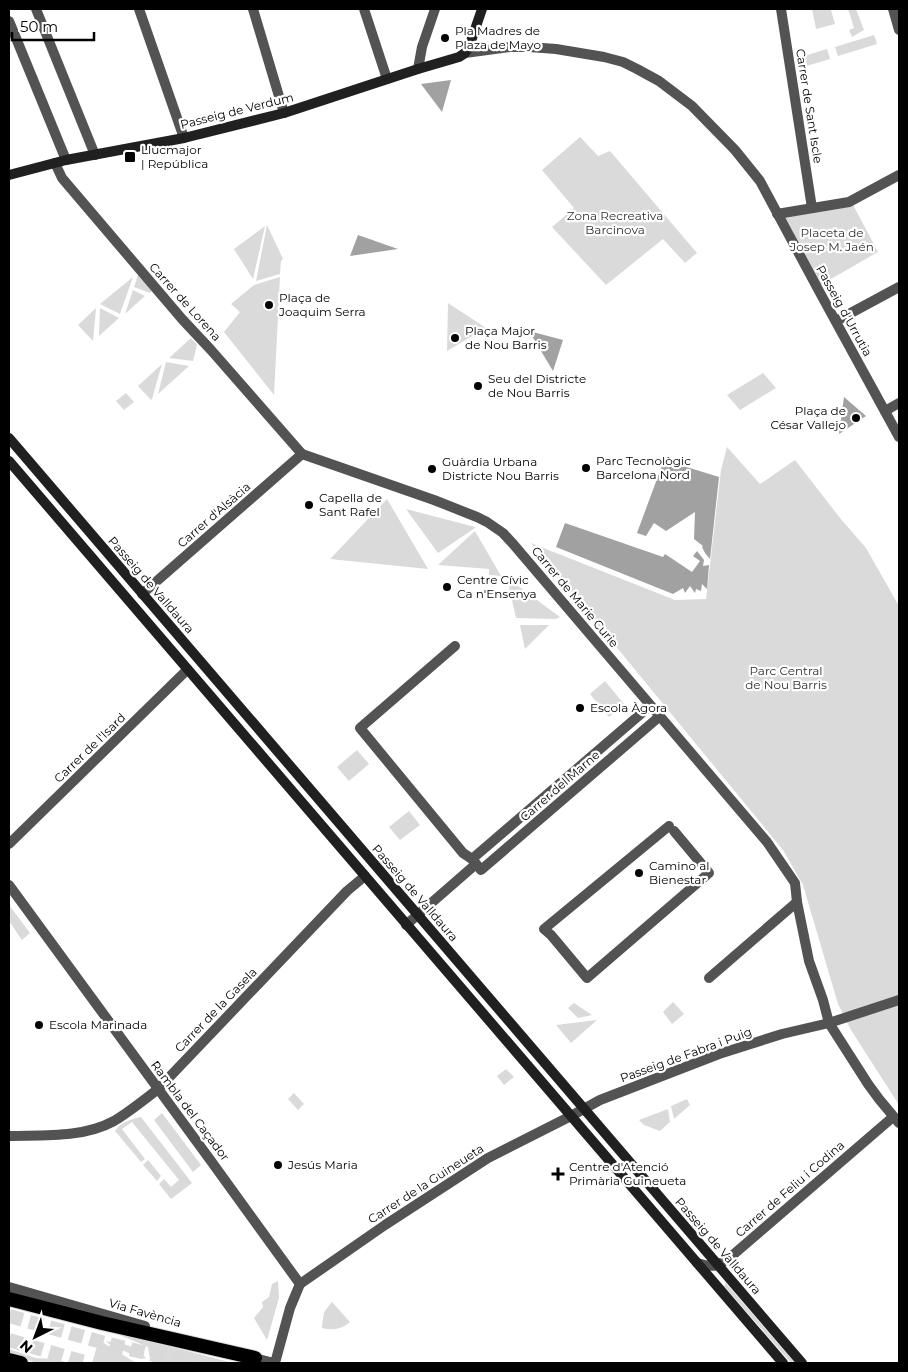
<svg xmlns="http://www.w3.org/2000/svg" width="908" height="1372" viewBox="0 0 908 1372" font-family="Montserrat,sans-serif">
<rect width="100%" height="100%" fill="#fff"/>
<g fill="#dadada">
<polygon points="812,9 835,9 831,10 835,24 816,29"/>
<polygon points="848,9 856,9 864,30 852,37 849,30 854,28"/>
<polygon points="874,35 877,44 838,56 835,47"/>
<polygon points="827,49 830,59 803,67 801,57"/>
<polygon points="580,137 598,156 610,151 697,253 685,263 663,239 606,285 552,227 574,208 542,170"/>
<polygon points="851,201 878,252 817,287 777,214"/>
<polygon points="267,225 283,259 281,261 280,274 256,281"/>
<polygon points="265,226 253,279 234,249"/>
<polygon points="138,275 152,291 150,293 134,287"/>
<polygon points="133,277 120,314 100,304"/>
<polygon points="280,277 274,395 224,332 240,312 231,304 254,285"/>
<polygon points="133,290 145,296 125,314"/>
<polygon points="448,303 486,328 447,351"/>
<polygon points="96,308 93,341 78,325"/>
<polygon points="100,308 119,318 99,336"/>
<polygon points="191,338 197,345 193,361 169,358"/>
<polygon points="166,362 189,366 158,394"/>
<polygon points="162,364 152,399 151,400 138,386"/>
<polygon points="763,373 776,388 740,410 727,395"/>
<polygon points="126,393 134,402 124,410 116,401"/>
<polygon points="727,447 760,484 795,460 840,518 866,548 899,606 899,1105 851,1030 838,1004 803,885 783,850 531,543 675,600 706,599 721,470"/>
<polygon points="387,499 428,569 330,559 333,556"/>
<polygon points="406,509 475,527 475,528 438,553"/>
<polygon points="475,531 501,576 489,575 489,569 438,565"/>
<polygon points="507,578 560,617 556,619 516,618"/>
<polygon points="520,625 549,625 525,649"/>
<polygon points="605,681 624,704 609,717 590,694"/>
<polygon points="357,750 369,764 349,781 337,767"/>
<polygon points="409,811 420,825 400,840 389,827"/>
<polygon points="9,905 30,933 22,940 9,921"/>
<polygon points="673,1002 684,1014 672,1024 663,1012"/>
<polygon points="574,1003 592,1015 578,1018 568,1008"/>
<polygon points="597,1020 571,1043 556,1025"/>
<polygon points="506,1069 514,1077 504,1085 497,1076"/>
<polygon points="294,1093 304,1104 298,1110 288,1099"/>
<polygon points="687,1099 690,1105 674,1119 671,1106"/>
<polygon points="668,1109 670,1122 660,1131 644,1125 639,1120"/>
<polygon points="162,1113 201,1165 193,1172 154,1120"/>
<path d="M141 1117 192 1183 171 1199 159 1184 164 1179 171 1187 179 1180 132 1122 122 1129 145 1159 141 1162 115 1131C120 1122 132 1119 141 1117Z"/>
<polygon points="148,1160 161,1176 157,1181 143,1165"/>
<polygon points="278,1281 279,1298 267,1340 254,1318 263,1307 262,1302 269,1297 272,1284"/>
<polygon points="726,1283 795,1363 791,1363 724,1286"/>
<path d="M332 1302 350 1322C342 1329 332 1331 322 1328V1326L324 1312Z"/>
<polygon points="108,1330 233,1363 157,1363 150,1359 148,1347"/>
<polygon points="99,1340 136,1363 92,1363"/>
<polygon points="106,1341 124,1344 141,1350 146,1359 135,1356 109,1344"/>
<polygon points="9,1349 36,1358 56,1359 68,1363 38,1363 9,1355"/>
</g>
<g fill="#a1a1a1">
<polygon points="451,80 442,112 421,84"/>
<polygon points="358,235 398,249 350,256"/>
<polygon points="529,331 563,340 553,371"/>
<polygon points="844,397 866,416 839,434"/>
<polygon points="664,460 719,477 710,559 705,553 702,547 703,546 694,539 695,512 666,531 654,523 646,536 637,533"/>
<polygon points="565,523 663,557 665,554 692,572 700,561 693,556 697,551 704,560 703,566 709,565 707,589 702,584 701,591 696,589 695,593 690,586 685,593 683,588 673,594 556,547"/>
</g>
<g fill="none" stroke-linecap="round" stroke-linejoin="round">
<g stroke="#d9d9d9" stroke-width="14" stroke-dasharray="14 7" stroke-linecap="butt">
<polyline points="9,1316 109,1344 187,1363"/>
<polyline points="9,1340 88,1363"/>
</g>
<g stroke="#dbdbdb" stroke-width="16">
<g id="trunk">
<polyline points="9,1299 102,1323 255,1358"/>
<polyline points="9,1360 21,1363"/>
</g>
</g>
<g stroke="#535353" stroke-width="10">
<polyline points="36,9 95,155"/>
<polyline points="139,9 184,138"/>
<polyline points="253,9 284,113"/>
<polyline points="364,9 387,79"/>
<polyline points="781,9 812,208"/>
<polyline points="893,9 899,30"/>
<polyline points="9,21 66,160"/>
<polyline points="465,53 510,47 529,47 556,49 604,57 623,62 637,69 659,81 692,106 735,150 760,181 819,291 899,437"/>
<polyline points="55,163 62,178 182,319 211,350 302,454"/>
<polyline points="777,214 849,202 899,175"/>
<polyline points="836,321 899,287"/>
<polyline points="885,411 899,403"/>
<polyline points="302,454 434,500 477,517 487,522 503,533 514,545 767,842 795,883 797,902 809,961 823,1000 829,1023 868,1084 879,1099 899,1123"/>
<polyline points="142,594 302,454"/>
<polyline points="455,646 360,728 463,853 472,859 481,870 660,716"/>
<polyline points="669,826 544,929 551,935 587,978 709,873 674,831"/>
<polyline points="9,844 187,670"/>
<polyline points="472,859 650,706"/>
<polyline points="9,885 211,1161 300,1284"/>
<polyline points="406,925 476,864"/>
<polyline points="709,978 797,902"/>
<path d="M9 1136C43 1135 83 1138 114 1121 129 1112 144 1100 158 1089L347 891 365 876"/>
<path d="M697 1263C717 1269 719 1265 734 1254L893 1117"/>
<polyline points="300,1284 385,1225 488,1158 571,1116"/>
<polyline points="275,1363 290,1308 300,1284"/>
</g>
<g stroke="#535353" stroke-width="10">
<polyline points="418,69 422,47 435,9"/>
<polyline points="571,1116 600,1100 719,1054 782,1034 829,1023 899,1000"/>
<polyline points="9,1287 145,1326"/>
<polyline points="250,1357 274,1363"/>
</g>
<g stroke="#202020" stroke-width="10">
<polyline points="9,175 66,160 184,138 284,113 418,69 459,57 465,53 469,47 482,9"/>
<polyline points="9,438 802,1363"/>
<polyline points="9,461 783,1363"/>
</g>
<use href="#trunk" stroke="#000" stroke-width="14"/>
</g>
<g fill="#000" stroke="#fff" stroke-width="2">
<circle cx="445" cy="38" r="5"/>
<rect x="124" y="151" width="12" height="12" rx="2.5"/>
<circle cx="269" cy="305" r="5"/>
<circle cx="455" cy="338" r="5"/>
<circle cx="478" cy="386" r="5"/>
<circle cx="856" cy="418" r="5"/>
<circle cx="586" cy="468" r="5"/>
<circle cx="432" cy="469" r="5"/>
<circle cx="309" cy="505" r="5"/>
<circle cx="447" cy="587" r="5"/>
<circle cx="580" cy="708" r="5"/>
<circle cx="639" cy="873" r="5"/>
<circle cx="39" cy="1025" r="5"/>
<circle cx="278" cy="1165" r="5"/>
<path d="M555.5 1166.5h5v5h5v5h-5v5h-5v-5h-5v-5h5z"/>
</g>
<g text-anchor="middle" stroke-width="4.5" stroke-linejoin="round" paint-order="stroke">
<g font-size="12" fill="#000" stroke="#fff" text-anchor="start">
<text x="455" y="35">Pla Madres de<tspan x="455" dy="14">Plaza de Mayo</tspan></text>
<text x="141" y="154">Llucmajor<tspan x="141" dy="14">| República</tspan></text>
<text x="279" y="302">Plaça de<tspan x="279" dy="14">Joaquim Serra</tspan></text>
<text x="465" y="335">Plaça Major<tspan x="465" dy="14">de Nou Barris</tspan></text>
<text x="488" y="383">Seu del Districte<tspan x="488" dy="14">de Nou Barris</tspan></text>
<text x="846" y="415" text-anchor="end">Plaça de<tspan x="846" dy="14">César Vallejo</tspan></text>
<text x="596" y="465">Parc Tecnològic<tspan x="596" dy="14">Barcelona Nord</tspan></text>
<text x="442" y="466">Guàrdia Urbana<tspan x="442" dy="14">Districte Nou Barris</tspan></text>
<text x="319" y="502">Capella de<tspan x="319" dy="14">Sant Rafel</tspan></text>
<text x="457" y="584">Centre Cívic<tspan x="457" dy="14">Ca n'Ensenya</tspan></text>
<text x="590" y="712">Escola Àgora</text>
<text x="649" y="870">Camino al<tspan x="649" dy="14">Bienestar</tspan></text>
<text x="49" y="1029">Escola Marinada</text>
<text x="288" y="1169">Jesús Maria</text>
<text x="569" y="1171">Centre d'Atenció<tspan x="569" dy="14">Primària Guineueta</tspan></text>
</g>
<g font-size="12" fill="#000" stroke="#fff">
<text transform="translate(809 106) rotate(81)" y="4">Carrer de Sant Iscle</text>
<text transform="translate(237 111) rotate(-14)" y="4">Passeig de Verdum</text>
<text transform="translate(185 302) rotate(48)" y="4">Carrer de Lorena</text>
<text transform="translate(844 311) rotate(61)" y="4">Passeig d'Urrutia</text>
<text transform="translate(214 515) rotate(-41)" y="4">Carrer d'Alsàcia</text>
<text transform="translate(151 585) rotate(49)" y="4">Passeig de Valldaura</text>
<text transform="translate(575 597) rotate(50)" y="4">Carrer de Marie Curie</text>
<text transform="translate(90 748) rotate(-44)" y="4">Carrer de l'Isard</text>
<text transform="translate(560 786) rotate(-41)" y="4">Carrer del Marne</text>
<text transform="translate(415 893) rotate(49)" y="4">Passeig de Valldaura</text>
<text transform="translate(216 1010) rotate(-46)" y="4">Carrer de la Gasela</text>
<text transform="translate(686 1055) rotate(-20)" y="4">Passeig de Fabra i Puig</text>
<text transform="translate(190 1111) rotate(53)" y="4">Rambla del Caçador</text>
<text transform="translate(426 1184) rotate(-33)" y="4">Carrer de la Guineueta</text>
<text transform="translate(790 1189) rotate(-41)" y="4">Carrer de Feliu i Codina</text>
<text transform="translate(718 1246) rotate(49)" y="4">Passeig de Valldaura</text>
<text transform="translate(145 1313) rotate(16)" y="4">Via Favència</text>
</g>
<g font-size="12" fill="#313131" stroke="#fff">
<text x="615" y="220">Zona Recreativa<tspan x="615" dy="14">Barcinova</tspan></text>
<text x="832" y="237">Placeta de<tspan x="832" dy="14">Josep M. Jaén</tspan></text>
<text x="786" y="675">Parc Central<tspan x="786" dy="14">de Nou Barris</tspan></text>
</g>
</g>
<rect width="908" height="1372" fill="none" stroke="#000000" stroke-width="20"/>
<g transform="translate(35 1337) rotate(222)" stroke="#ffffff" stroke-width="4" paint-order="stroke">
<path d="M0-4L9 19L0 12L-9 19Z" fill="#000000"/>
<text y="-8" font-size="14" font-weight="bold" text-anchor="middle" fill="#000000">N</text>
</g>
<path d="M12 32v8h82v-8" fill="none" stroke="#000000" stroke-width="2.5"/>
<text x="20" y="32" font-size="15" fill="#000000" stroke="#ffffff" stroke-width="4" paint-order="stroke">50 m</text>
</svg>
